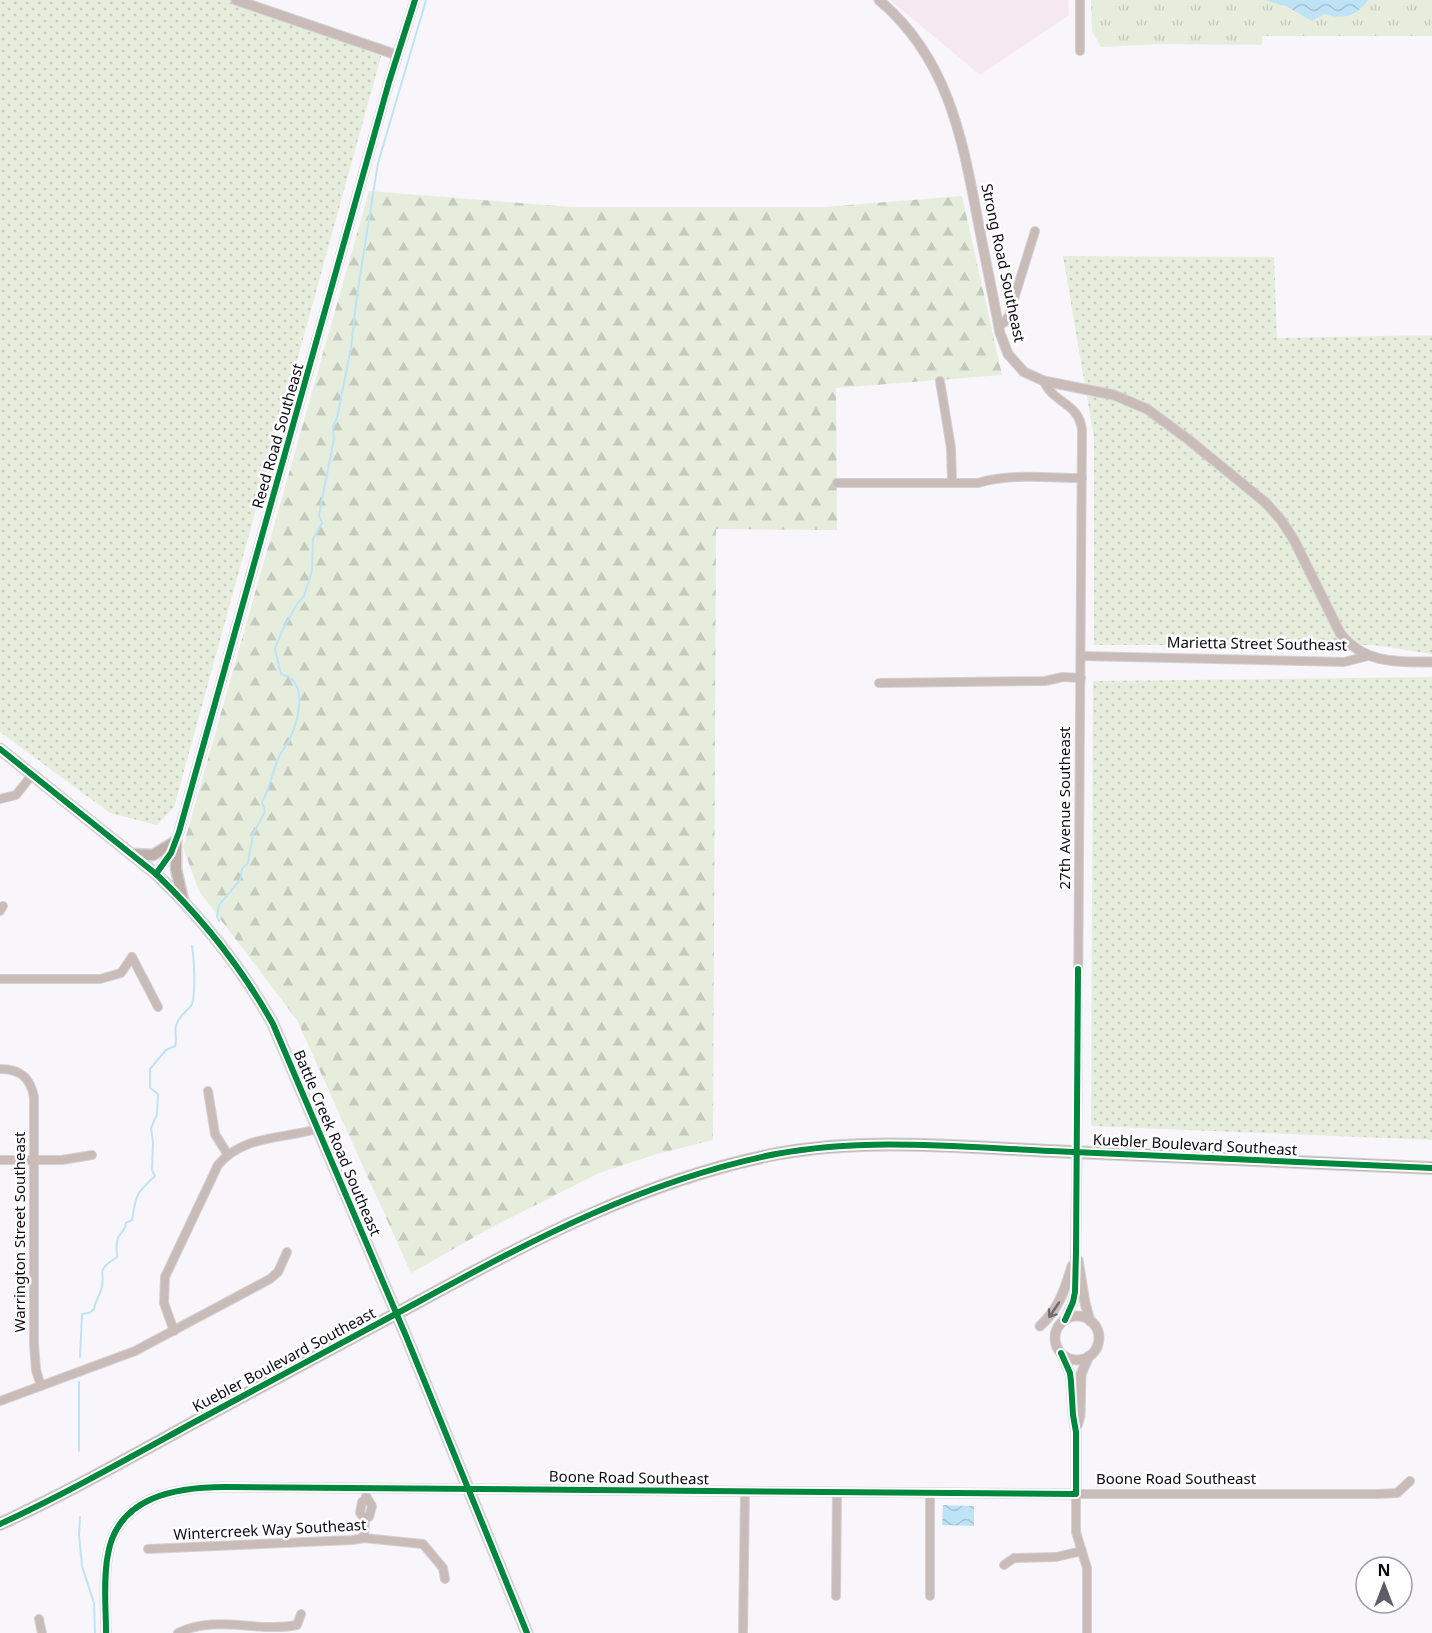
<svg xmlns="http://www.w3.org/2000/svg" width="1432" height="1633" viewBox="0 0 1432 1633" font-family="'Noto Sans',sans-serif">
<defs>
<pattern id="grass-dots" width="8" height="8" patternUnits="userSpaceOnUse" patternTransform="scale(1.5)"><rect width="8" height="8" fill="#e6eddd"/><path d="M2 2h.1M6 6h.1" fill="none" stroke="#c4cabd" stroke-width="1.8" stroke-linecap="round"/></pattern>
<pattern id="forest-firs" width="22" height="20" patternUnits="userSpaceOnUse" patternTransform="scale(1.5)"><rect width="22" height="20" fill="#e6eddd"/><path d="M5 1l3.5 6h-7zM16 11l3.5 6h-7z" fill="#c4cabd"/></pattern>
<pattern id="park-tufts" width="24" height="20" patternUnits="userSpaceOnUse" patternTransform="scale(1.5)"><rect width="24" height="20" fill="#e6eddd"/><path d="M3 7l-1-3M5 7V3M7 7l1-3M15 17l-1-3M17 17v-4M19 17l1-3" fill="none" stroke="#c4cabd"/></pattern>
<pattern id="water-waves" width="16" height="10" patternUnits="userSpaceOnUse" patternTransform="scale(1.5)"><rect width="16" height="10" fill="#bfe3f6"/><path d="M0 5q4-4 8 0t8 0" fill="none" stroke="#a3c1d2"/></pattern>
</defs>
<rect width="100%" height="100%" fill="#f8f6fa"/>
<polygon fill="#f5e8f0" points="890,0 1068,0 1069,15 980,75"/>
<g fill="url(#grass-dots)">
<polygon points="0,0 232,0 381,56 174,807 157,825 110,813 0,732"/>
<polygon points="1063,256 1274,257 1277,338 1432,335 1432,654 1374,645 1094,645 1094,438"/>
<polygon points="1432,677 1432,1140 1091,1126 1093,681"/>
</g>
<polygon fill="url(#forest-firs)" points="369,191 571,207 824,207 962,196 1002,375 836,388 837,530 716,529 713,1140 657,1154 599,1173 494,1226 411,1273 297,1020 199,891 183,847"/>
<polygon fill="url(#park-tufts)" points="1091,0 1432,0 1432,36 1262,36 1262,45 1161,44 1101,47 1092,31"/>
<g fill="url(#water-waves)">
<path d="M1265 0H1368C1356 17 1343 20 1324 14L1312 21 1286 6Z"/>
<polygon points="943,1505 974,1506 974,1526 942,1525"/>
</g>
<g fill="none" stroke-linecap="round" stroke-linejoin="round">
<g stroke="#bfe3f6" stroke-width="2">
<path d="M219 921 217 916 219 905 240 880 242 869 248 863 253 834 265 812 262 802C270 789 272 773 278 759 281 751 287 746 290 739 298 720 310 681 281 674L275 649 282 631 297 604 304 596 312 571 313 539 322 523 319 515 334 439 333 426 337 418 351 348 357 295 378 163 426 0"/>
<path d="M80 1357 82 1314 89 1313 94 1309C95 1301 99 1297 101 1290 107 1270 93 1273 117 1257 117 1251 115 1243 119 1236 123 1230 125 1230 126 1223L132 1220C136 1195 136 1193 155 1176L152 1170 153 1142 151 1128 157 1114 158 1094 150 1088V1069L166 1050 175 1046C178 1039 173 1030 177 1023 180 1015 188 1011 192 1004 196 993 194 958 192 946"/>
<polyline points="79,1451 79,1382"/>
<polyline points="80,1517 79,1535 82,1566 94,1603 95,1633"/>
</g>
<g stroke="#d2d1d4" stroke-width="10">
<g id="minor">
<polyline points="1080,0 1080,51"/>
<polyline points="999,325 1005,322 1009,315 1035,231"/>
<polyline points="940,381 951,448 952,483"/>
<path d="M1044 381C1052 403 1079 402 1082 430L1077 1152"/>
<path d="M837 483H978C1011 473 1048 478 1082 478"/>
<polyline points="1081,656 1344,662 1368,656"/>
<polyline points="879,683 1045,681 1063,677 1081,678"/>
<polyline points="0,799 16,795 32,775"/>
<polyline points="0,911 3,906"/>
<polyline points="132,957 158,1007"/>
<polyline points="0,979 100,979 121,973 132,957"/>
<path d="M0 1069C20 1069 30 1077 34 1097V1344L36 1370 41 1386"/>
<polyline points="208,1091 215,1134 228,1155"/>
<polyline points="0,1160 62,1160 92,1155"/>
<path d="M174 1331 164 1303 165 1277 218 1165C243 1135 283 1139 317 1129"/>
<polyline points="0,1401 135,1351 270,1279 278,1272 287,1252"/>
<polyline points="365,1519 369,1517 372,1506 366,1496"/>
<polyline points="364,1538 365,1519 360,1513 362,1502 366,1499"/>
<polyline points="148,1549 352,1540 364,1538 423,1544 443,1568 445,1579"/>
<polyline points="1004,1565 1014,1558 1056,1557 1082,1551"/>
<polyline points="836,1596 837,1492"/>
<polyline points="930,1596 930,1493"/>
<polyline points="39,1619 42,1633"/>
<path d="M178 1633C216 1614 258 1633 297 1625L301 1614"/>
<polyline points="743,1633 745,1491"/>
<polyline points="1087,1633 1087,1568 1076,1532 1076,1494 1378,1494 1397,1493 1410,1481"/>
</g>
</g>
<g stroke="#d2d1d4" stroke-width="11">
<g id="tertiary">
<polyline points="236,0 397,55"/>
<path d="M879 0C948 58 962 137 978 221 985 258 993 295 1000 333L1008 354 1024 372 1044 381 1114 395 1147 409 1189 440 1266 503 1281 520 1294 540 1340 633C1364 664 1397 662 1432 662"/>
<polyline points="156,874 171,853 179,832 389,82 415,0"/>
<polyline points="1078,1260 1085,1303 1090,1321"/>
<circle cx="1077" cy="1338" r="22"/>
<polyline points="1065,1320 1073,1302 1075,1292 1077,1152"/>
<path d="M1040 1326C1059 1309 1065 1289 1072 1266"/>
<polyline points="1077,1426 1080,1416 1081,1374 1089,1356"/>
<path d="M106 1633C106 1607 103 1579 108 1554 118 1496 177 1487 225 1487L1076 1494V1432L1073 1415 1071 1382 1070 1373 1061 1353"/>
</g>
</g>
<g stroke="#d2d1d4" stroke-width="13">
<g id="secondary">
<path d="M0 749 156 874C201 917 243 970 273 1024L406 1336 527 1633"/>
<polyline points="176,841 176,869 183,900"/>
<polyline points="131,854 153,855 176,841"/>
</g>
</g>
<g stroke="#d2d1d4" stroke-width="14">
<path id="primary" d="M0 1524C65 1494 127 1459 189 1425 266 1384 342 1343 418 1302 534 1239 645 1180 776 1154 866 1137 960 1147 1051 1151 1178 1156 1305 1162 1432 1168"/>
</g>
<use href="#minor" stroke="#c8bbb8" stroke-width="8"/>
<use href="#tertiary" stroke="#c8bbb8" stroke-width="9"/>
<use href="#secondary" stroke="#bfafab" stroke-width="10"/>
<use href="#primary" stroke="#c2b3ae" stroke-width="12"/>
<g stroke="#fff" stroke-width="10">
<g id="cycleway">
<path d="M0 749 156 874C201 917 243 970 273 1024L406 1336 527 1633"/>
<polyline points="156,874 171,853 179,832 389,82 415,0"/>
<polyline points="1065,1320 1073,1302 1075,1292 1076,1252 1078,969"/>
<path d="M0 1524C65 1494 127 1459 189 1425 266 1384 342 1343 418 1302 534 1239 645 1180 776 1154 866 1137 960 1147 1051 1151 1178 1156 1305 1162 1432 1168"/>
<path d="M106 1633C106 1607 103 1579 108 1554 118 1496 177 1487 225 1487L1076 1494V1432L1073 1415 1071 1382 1070 1373 1061 1353"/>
</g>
</g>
<use href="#cycleway" stroke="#00873e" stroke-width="6"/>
</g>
<defs><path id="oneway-shaft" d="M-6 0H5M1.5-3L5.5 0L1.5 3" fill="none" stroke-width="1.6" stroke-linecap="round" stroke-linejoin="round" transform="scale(1.5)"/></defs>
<use stroke="#736b6d" href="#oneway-shaft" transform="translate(1054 1310) rotate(124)"/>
<g text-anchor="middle" stroke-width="5" stroke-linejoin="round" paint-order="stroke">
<g font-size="15" fill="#0c0912" stroke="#fff">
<text transform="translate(1003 263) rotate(78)" y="5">Strong Road Southeast</text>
<text transform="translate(278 436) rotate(-74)" y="5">Reed Road Southeast</text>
<text transform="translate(1257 644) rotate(1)" y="5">Marietta Street Southeast</text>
<text transform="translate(1065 808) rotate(-90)" y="5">27th Avenue Southeast</text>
<text transform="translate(337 1143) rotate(67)" y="5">Battle Creek Road Southeast</text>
<text transform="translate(1195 1145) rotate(3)" y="5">Kuebler Boulevard Southeast</text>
<text transform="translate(20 1232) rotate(-90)" y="5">Warrington Street Southeast</text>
<text transform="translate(284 1360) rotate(-28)" y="5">Kuebler Boulevard Southeast</text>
<text transform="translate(629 1478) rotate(1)" y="5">Boone Road Southeast</text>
<text x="1176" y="1484">Boone Road Southeast</text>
<text transform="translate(270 1530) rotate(-3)" y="5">Wintercreek Way Southeast</text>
</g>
</g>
<g transform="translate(1384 1585)"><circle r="28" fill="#ffffff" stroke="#9e9da0" stroke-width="1.5"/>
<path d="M0-4.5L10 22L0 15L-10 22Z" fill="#5f5c63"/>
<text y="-9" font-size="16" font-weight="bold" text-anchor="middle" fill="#0c0912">N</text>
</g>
</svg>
